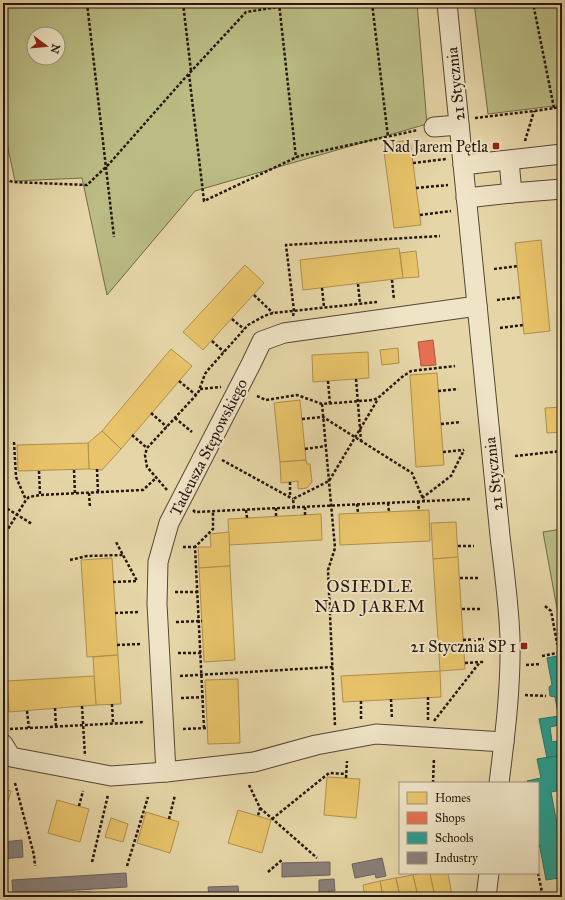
<svg xmlns="http://www.w3.org/2000/svg" width="565" height="900" viewBox="0 0 565 900" font-family="'IM FELL Great Primer',serif">
<rect width="100%" height="100%" fill="#e6d6a7"/>
<filter id="stains"><feTurbulence type="fractalNoise" baseFrequency=".005" numOctaves="4"/><feColorMatrix values="0 0 0 0 .2 0 0 0 0 .09 0 0 0 0 .02 0 0 0 .5 -.17"/></filter>
<radialGradient id="worn" r=".72"><stop offset=".6" stop-color="#630" stop-opacity="0"/><stop offset="1" stop-color="#630" stop-opacity=".3"/></radialGradient>
<g fill="#babc84" stroke="#706a48" fill-rule="evenodd">
<path d="M3 3H417L427 124 195 191 107 295 82 178 15 181 3 125ZM34 34H58V58H34Z"/>
<polygon points="474,3 562,3 562,105 488,114"/>
<polygon points="562,529 562,636 543,532"/>
</g>
<g fill="#e9c46a" stroke="#ae904e">
<polygon points="410,140 421,225 394,228 383,144"/>
<polygon points="541,240 550,331 524,334 515,243"/>
<polygon points="399,248 403,278 303,290 300,260"/>
<polygon points="416,251 419,277 403,278 400,253"/>
<polygon points="245,265 264,283 203,350 183,332"/>
<polygon points="398,348 399,363 382,365 380,350"/>
<polygon points="171,349 192,366 121,449 102,431"/>
<polygon points="368,352 369,378 313,382 312,355"/>
<polygon points="437,373 444,465 416,467 410,375"/>
<polygon points="300,400 306,460 280,462 274,403"/>
<polygon points="562,407 562,432 547,433 545,408"/>
<polygon points="102,431 121,449 102,470 89,469 88,443"/>
<polygon points="88,443 89,469 18,471 17,445"/>
<polygon points="306,460 307,464 310,464 312,482 307,488 298,489 298,481 281,483 280,462"/>
<polygon points="429,510 430,541 340,545 339,514"/>
<polygon points="321,514 322,540 229,545 228,519"/>
<polygon points="456,522 458,557 433,559 431,523"/>
<polygon points="229,532 230,566 199,568 198,547 211,547 210,534"/>
<polygon points="458,557 465,669 440,671 433,559"/>
<polygon points="112,558 118,655 87,657 81,560"/>
<polygon points="230,566 235,660 204,662 199,568"/>
<polygon points="118,655 121,704 96,705 93,657"/>
<polygon points="440,671 441,697 343,702 341,676"/>
<polygon points="94,676 96,705 9,712 7,681"/>
<polygon points="238,679 240,743 208,744 205,680"/>
<polygon points="327,777 360,779 356,818 324,815"/>
<polygon points="3,788 11,791 3,818"/>
<polygon points="57,800 89,809 80,842 48,833"/>
<polygon points="238,810 271,820 262,853 228,843"/>
<polygon points="146,812 179,822 170,853 137,843"/>
<polygon points="111,818 128,824 123,842 105,837"/>
<polygon points="421,873 430,873 435,897 418,897 413,875"/>
<polygon points="430,873 448,873 452,896 446,897 435,897"/>
<polygon points="413,875 418,897 400,897 396,878"/>
<polygon points="396,878 400,897 383,897 380,881"/>
<polygon points="380,881 383,897 365,897 363,885"/>
</g>
<polygon fill="#e76f51" stroke="#ad553d" points="433,340 436,365 421,366 418,342"/>
<g fill="#2a9d8f" stroke="#287568">
<polygon points="562,655 562,725 560,725 555,697 550,696 549,687 552,685 547,658"/>
<polygon points="559,716 560,725 550,727 552,742 562,740 562,755 547,758 539,719"/>
<polygon points="562,755 562,790 551,792 562,851 562,895 559,878 546,880 538,837 538,783 528,783 527,781 541,778 537,759"/>
</g>
<g fill="#8a817c" stroke="#6c615b">
<polygon points="22,840 23,857 3,859 3,842"/>
<polygon points="382,858 386,876 376,878 375,874 355,878 352,864"/>
<polygon points="330,862 330,875 282,877 282,863"/>
<polygon points="126,873 127,887 13,894 12,880"/>
<polygon points="334,879 335,891 329,891 329,895 319,895 319,880"/>
<polygon points="238,886 239,897 209,897 208,887"/>
<polygon points="77,892 91,892 91,895 97,895 97,897 77,897"/>
<rect x="100" y="893" width="14" height="4"/>
</g>
<g fill="none" stroke-linecap="round" stroke-linejoin="round">
<g stroke="#554734" stroke-width="21">
<g id="minor">
<path d="M447 3 500 536C504 570 509 605 510 639 511 687 505 736 499 783"/>
<polyline points="434,127 459,125"/>
<polyline points="463,165 562,154"/>
<polyline points="512,193 562,189"/>
<polyline points="466,198 512,193 509,161"/>
<polyline points="477,306 284,333 262,341 251,364 169,523 158,562 157,604 166,772 254,762 316,745 376,734 504,742"/>
<polyline points="3,744 11,757 111,776 166,772"/>
<polyline points="486,897 489,873"/>
</g>
</g>
<g stroke="#25170d" stroke-width="2.5" stroke-dasharray="3 2" stroke-linecap="butt">
<polyline points="87,3 114,237"/>
<polyline points="183,3 191,71"/>
<polyline points="279,3 296,158"/>
<polyline points="372,3 388,137"/>
<polyline points="189,74 204,201 299,156 418,130"/>
<polyline points="554,108 562,107"/>
<polyline points="475,118 534,111 554,108 533,3"/>
<polyline points="525,141 534,111"/>
<polyline points="413,163 446,159"/>
<polyline points="3,165 4,179 13,182 87,185 109,164 184,79 246,12 304,3"/>
<polyline points="416,188 448,185"/>
<polyline points="420,215 451,211"/>
<polyline points="494,269 518,266"/>
<polyline points="392,280 394,300"/>
<polyline points="358,284 360,304"/>
<polyline points="322,288 324,307"/>
<polyline points="254,295 273,313"/>
<polyline points="497,300 521,297"/>
<polyline points="293,316 294,311 286,245 440,236"/>
<polyline points="232,319 244,329"/>
<polyline points="500,328 523,325"/>
<polyline points="212,341 224,352"/>
<polyline points="356,379 361,441"/>
<polyline points="179,381 196,395"/>
<polyline points="328,381 330,404"/>
<polyline points="200,389 221,387"/>
<polyline points="438,391 458,389"/>
<polyline points="257,396 266,400 297,395 322,404 373,400 378,398 402,377 411,371 455,366"/>
<polyline points="322,404 335,548 328,570 335,726"/>
<polyline points="151,413 167,427"/>
<polyline points="175,418 192,432"/>
<polyline points="302,419 323,417 412,473 424,501"/>
<polyline points="441,424 461,422"/>
<polyline points="132,435 147,448"/>
<polyline points="14,442 16,477 26,500"/>
<polyline points="305,449 326,446"/>
<polyline points="443,452 464,450"/>
<polyline points="515,456 562,451"/>
<polyline points="222,460 293,499"/>
<polyline points="97,469 98,492"/>
<polyline points="74,470 75,494"/>
<polyline points="39,471 40,495"/>
<polyline points="290,482 290,497"/>
<polyline points="167,490 147,467 145,455 147,448 198,393 205,374 207,371 248,325 264,316 273,313 377,302"/>
<polyline points="89,493 90,508"/>
<polyline points="422,498 451,476 464,450"/>
<polyline points="418,501 419,511"/>
<polyline points="388,503 389,512"/>
<polyline points="357,504 358,513"/>
<polyline points="3,506 32,524"/>
<polyline points="305,507 305,515"/>
<polyline points="276,508 276,517"/>
<polyline points="294,508 293,499 329,481 378,399"/>
<polyline points="193,510 195,512 471,499"/>
<polyline points="246,510 247,518"/>
<polyline points="3,537 26,500 29,497 40,495 143,490 156,478"/>
<polyline points="458,546 474,546"/>
<polyline points="183,547 195,547"/>
<polyline points="70,560 87,556 123,555"/>
<polyline points="3,570 8,570"/>
<polyline points="460,578 478,578"/>
<polyline points="113,582 137,581 116,542"/>
<polyline points="175,592 200,592"/>
<polyline points="545,606 551,611 552,616 557,643 559,647 562,649"/>
<polyline points="462,609 481,609"/>
<polyline points="115,613 139,612"/>
<polyline points="176,622 202,621"/>
<polyline points="463,640 484,639"/>
<polyline points="117,645 140,644"/>
<polyline points="178,653 203,653"/>
<polyline points="542,656 562,652"/>
<polyline points="465,663 480,662"/>
<polyline points="526,665 541,664"/>
<polyline points="180,676 333,667"/>
<polyline points="525,695 546,696"/>
<polyline points="428,697 428,721"/>
<polyline points="181,698 206,697"/>
<polyline points="391,699 392,719"/>
<polyline points="361,701 361,721"/>
<polyline points="112,704 113,723"/>
<polyline points="82,706 85,756"/>
<polyline points="55,708 56,727"/>
<polyline points="27,711 29,728"/>
<polyline points="434,721 480,662 485,662"/>
<polyline points="204,728 195,547 213,529 213,511"/>
<polyline points="10,729 143,722"/>
<polyline points="183,729 207,728"/>
<polyline points="346,778 347,761"/>
<polyline points="3,781 3,779"/>
<polyline points="15,783 34,855 35,866"/>
<polyline points="433,783 434,758"/>
<polyline points="249,785 260,808 258,816"/>
<polyline points="79,806 83,791"/>
<polyline points="260,808 317,858"/>
<polyline points="169,819 175,795"/>
<polyline points="272,819 329,773 346,774"/>
<polyline points="538,846 540,846"/>
<polyline points="92,862 108,795"/>
<polyline points="127,866 148,797"/>
<polyline points="268,872 283,859"/>
<polyline points="538,873 543,897"/>
</g>
<use href="#minor" stroke="#efe4c6" stroke-width="19"/>
</g>
<g fill="#8f2418" stroke="#efe4c6" stroke-width="1.5">
<rect x="492" y="142" width="8" height="8" rx="2"/>
<rect x="520" y="642" width="8" height="8" rx="2"/>
</g>
<g text-anchor="middle" stroke-width="4" stroke-linejoin="round" paint-order="stroke">
<g font-size="16" fill="#25170d" stroke="#efe4c6">
<text transform="translate(455 84) rotate(-96)" y="6">21 Stycznia</text>
<text transform="translate(208 447) rotate(-63)" y="6">Tadeusza Stępowskiego</text>
<text transform="translate(493 474) rotate(-96)" y="6">21 Stycznia</text>
</g>
<g font-size="16" fill="#25170d" stroke="#efe4c6" text-anchor="end">
<text x="488" y="152">Nad Jarem Pętla</text>
<text x="516" y="652">21 Stycznia SP 1</text>
</g>
<g font-size="17" letter-spacing="1" fill="#25170d" stroke="#efe4c6">
<text x="370" y="592">OSIEDLE<tspan x="370" dy="20">NAD JAREM</tspan></text>
</g>
</g>
<rect width="565" height="900" fill="none" stroke="#e6d6a7" stroke-width="16"/>
<rect x="4" y="4" width="557" height="892" fill="none" stroke="#25170d" stroke-width="2"/>
<rect x="8" y="8" width="549" height="884" fill="none" stroke="#25170d"/>
<rect x="399" y="782" width="140" height="92" fill="#efe4c6" stroke="#9e927c"/>
<rect x="407" y="792" width="20" height="12" fill="#e9c46a" stroke="#9e927c"/>
<text x="435" y="802" font-size="12" fill="#25170d">Homes</text>
<rect x="407" y="812" width="20" height="12" fill="#e76f51" stroke="#9e927c"/>
<text x="435" y="822" font-size="12" fill="#25170d">Shops</text>
<rect x="407" y="832" width="20" height="12" fill="#2a9d8f" stroke="#9e927c"/>
<text x="435" y="842" font-size="12" fill="#25170d">Schools</text>
<rect x="407" y="852" width="20" height="12" fill="#8a817c" stroke="#9e927c"/>
<text x="435" y="862" font-size="12" fill="#25170d">Industry</text>
<g transform="translate(46 46) rotate(106)"><circle r="19" fill="#efe4c6" stroke="#9e927c"/>
<path d="M0-3L7 15L0 10L-7 15Z" fill="#8f2418"/>
<text y="-6" font-size="11" font-weight="bold" text-anchor="middle" fill="#25170d">N</text>
</g>
<rect width="100%" height="100%" filter="url(#stains)"/>
<rect width="100%" height="100%" fill="url(#worn)"/>
</svg>
